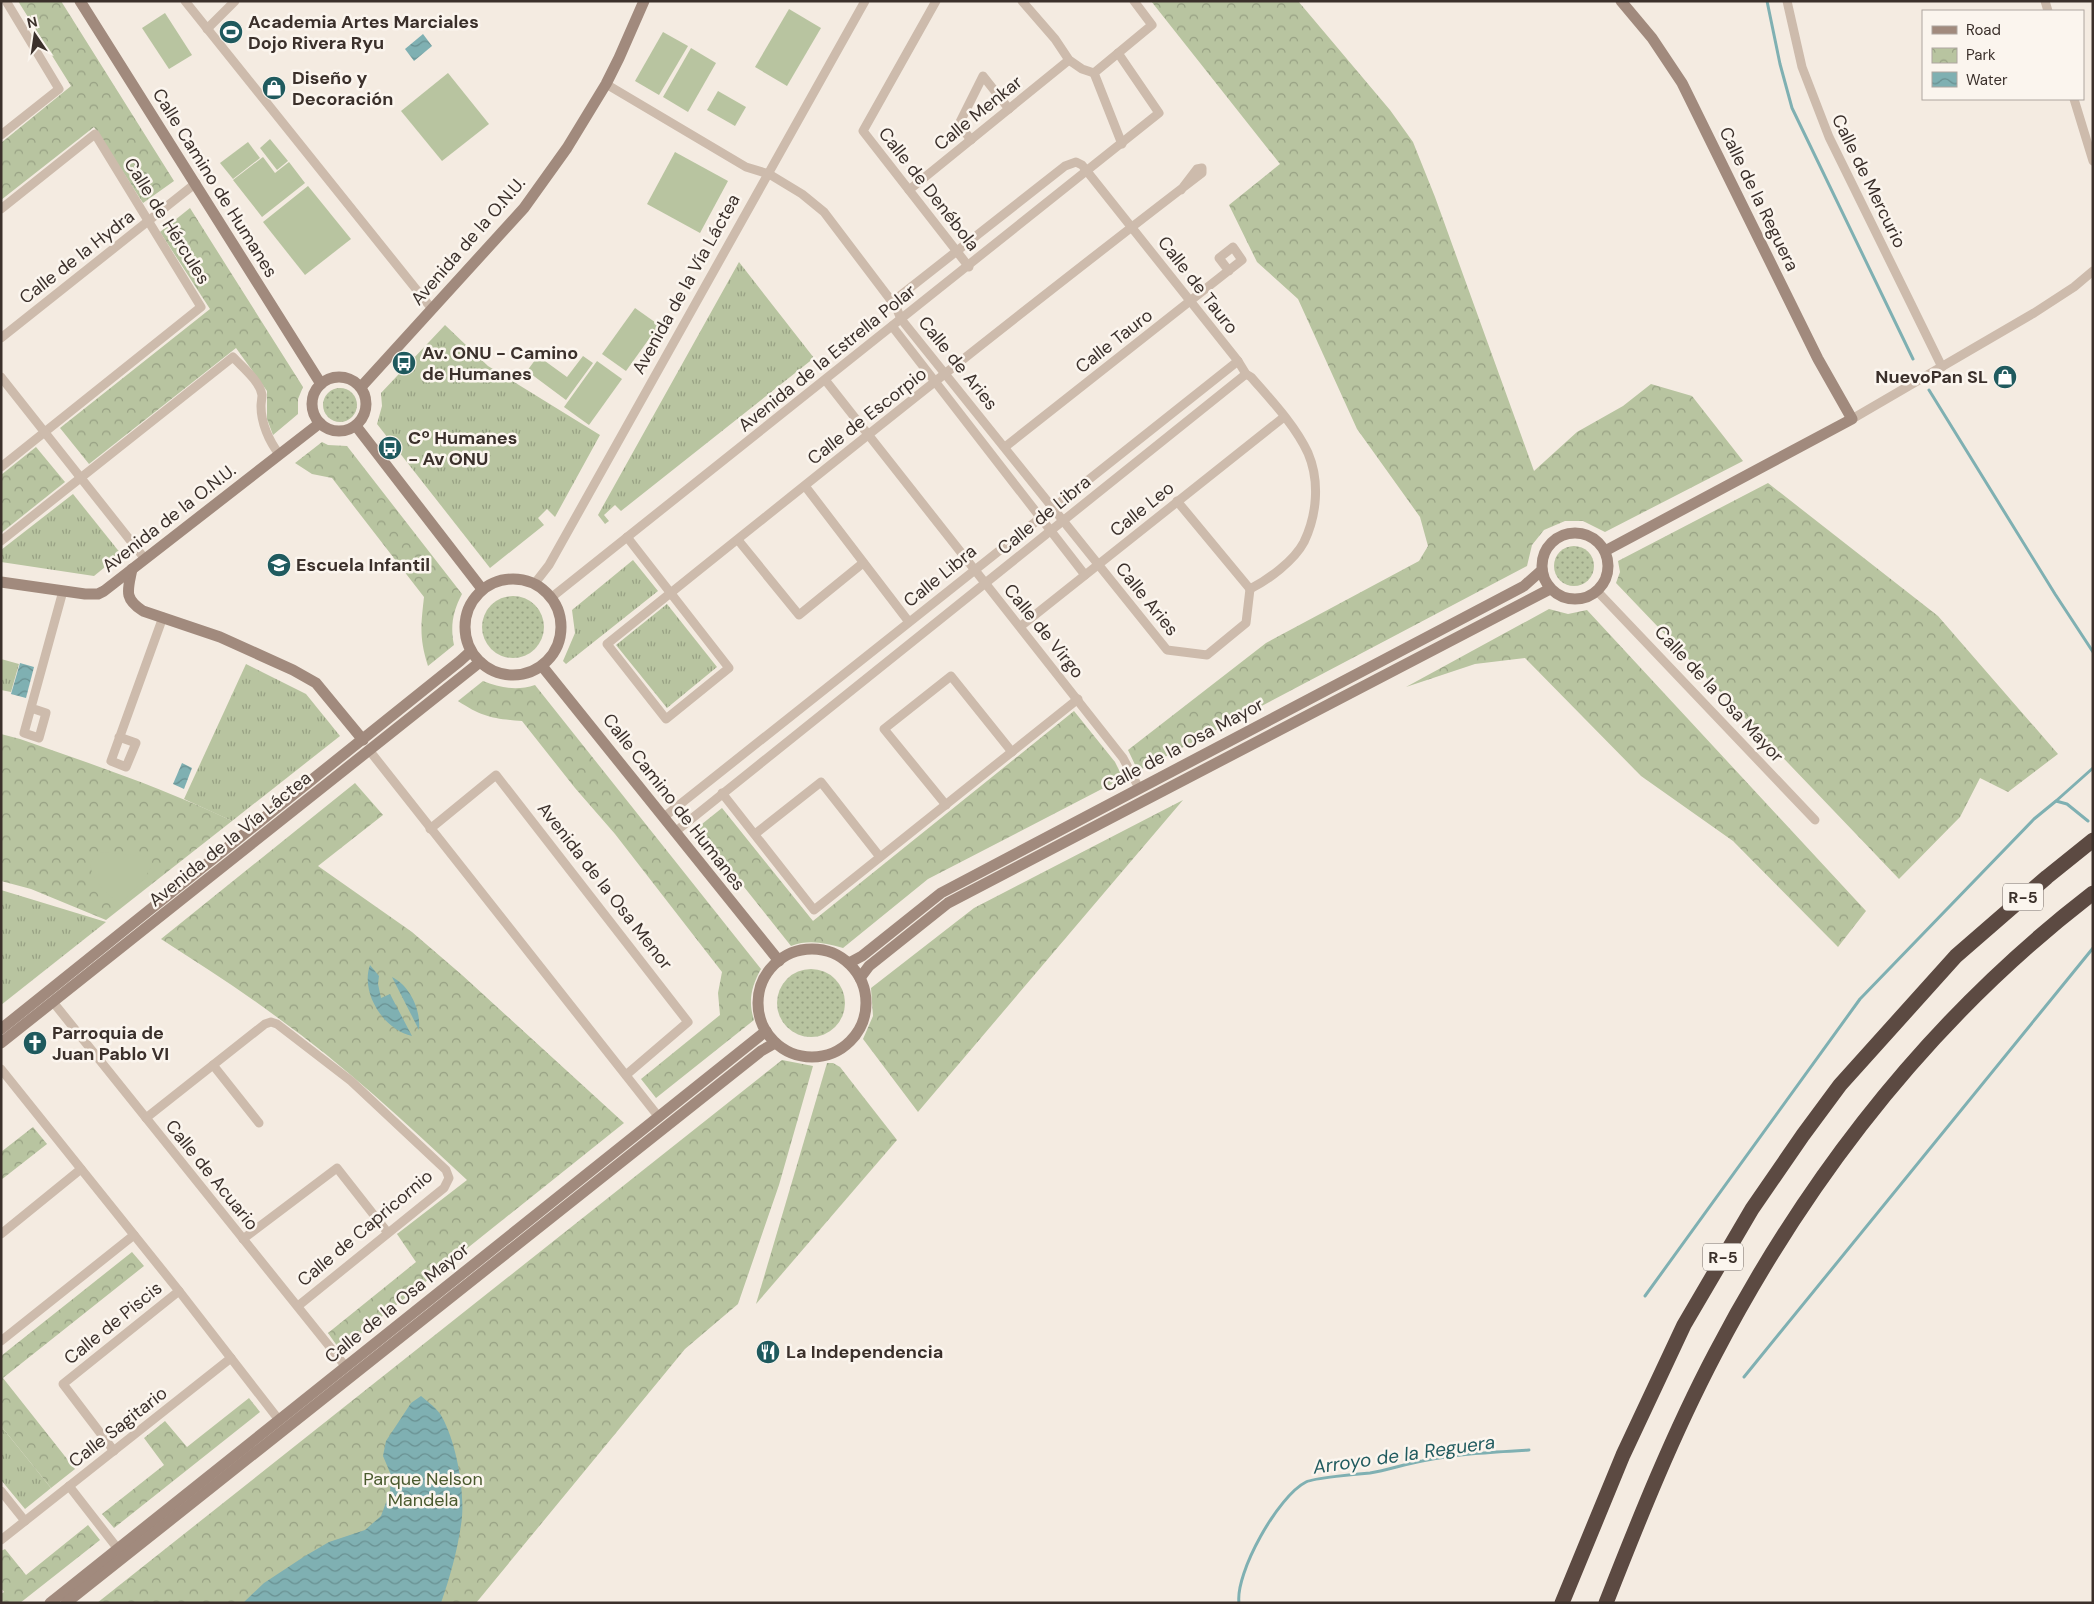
<svg xmlns="http://www.w3.org/2000/svg" width="2094" height="1604" viewBox="0 0 2094 1604" font-family="'DM Sans',sans-serif">
<defs>
<pattern id="grass-tufts" width="24" height="20" patternUnits="userSpaceOnUse" patternTransform="scale(1.25)"><rect width="24" height="20" fill="#b8c4a0"/><path d="M3 7l-1-3M5 7V3M7 7l1-3M15 17l-1-3M17 17v-4M19 17l1-3" fill="none" stroke="#97a083"/></pattern>
<pattern id="park-crowns" width="20" height="18" patternUnits="userSpaceOnUse" patternTransform="scale(1.25)"><rect width="20" height="18" fill="#b8c4a0"/><path d="M2 6a3 3 0 1 1 6 0M12 15a3 3 0 1 1 6 0" fill="none" stroke="#97a083"/></pattern>
<pattern id="garden-dots" width="8" height="8" patternUnits="userSpaceOnUse" patternTransform="scale(1.25)"><rect width="8" height="8" fill="#b8c4a0"/><path d="M2 2h.1M6 6h.1" fill="none" stroke="#97a083" stroke-width="1.8" stroke-linecap="round"/></pattern>
<pattern id="water-waves" width="16" height="10" patternUnits="userSpaceOnUse" patternTransform="scale(1.25)"><rect width="16" height="10" fill="#7fb0b2"/><path d="M0 5q4-4 8 0t8 0" fill="none" stroke="#699091"/></pattern>
</defs>
<rect width="100%" height="100%" fill="#f4ebe1"/>
<g fill="url(#grass-tufts)">
<polygon points="739,262 814,358 621,511 615,505 604,515 609,521 605,524 598,515"/>
<polygon points="445,325 488,366 600,435 555,517 547,509 538,518 544,525 490,568 377,424 382,406 381,393"/>
<polygon points="73,494 121,554 94,576 1,562 1,550"/>
<polygon points="633,560 658,591 566,664 563,661 575,633 572,610"/>
<polygon points="667,604 717,667 667,708 616,645"/>
<polygon points="1,659 19,664 11,692 1,690"/>
<polygon points="246,664 306,694 340,736 232,821 184,799"/>
<polygon points="1,890 106,922 1,1005"/>
<polygon points="1,1426 51,1488 25,1509 1,1480"/>
</g>
<g fill="url(#park-crowns)">
<polygon points="18,1 61,1 174,181 143,203 94,127 1,200 1,143 71,86"/>
<polygon points="1151,1 1298,1 1390,110 1413,142 1435,197 1534,471 1577,432 1623,406 1651,384 1692,396 1743,461 1605,532 1583,521 1565,521 1544,530 1532,545 1527,566 1138,771 1128,750 1266,643 1419,561 1428,546 1420,517 1357,429 1298,299 1257,262 1229,205 1280,164"/>
<polygon points="190,208 303,387 298,399 298,414 273,435 267,419 267,391 236,348 89,464 60,428 210,309 160,232"/>
<path d="M322 442 328 445 347 446 462 594C453 611 450 626 454 645L428 666C419 638 421 625 424 597L332 478 312 474 295 463Z"/>
<polygon points="36,447 65,482 1,533 1,475"/>
<polygon points="1768,483 1938,616 2058,754 2008,792 1980,778 1960,817 1899,879 1616,583 1620,572 1618,561"/>
<polygon points="1549,609 1568,614 1587,610 1866,911 1838,947 1733,841 1641,776 1525,658 1475,664 1406,687"/>
<path d="M483 681C500 688 517 691 535 685L761 969C751 987 748 1001 754 1020L656 1098 641 1079 720 1015 718 993 722 972 615 834 575 788 522 721C494 719 482 717 458 701Z"/>
<path d="M1074 711 1115 762 1123 778 928 879 843 948C825 943 809 939 791 946L697 828 722 808 813 921Z"/>
<path d="M1 734 20 739C92 764 163 788 232 821L106 920 31 889 1 881Z"/>
<path d="M355 783 383 815 318 866 412 932 462 975 624 1123 340 1350 328 1333 416 1262 397 1234 467 1180C405 1122 343 1064 274 1015 238 988 199 964 161 939Z"/>
<polygon points="1183,800 918,1112 863,1039 873,1016 871,988 974,908"/>
<polygon points="782,1060 813,1066 779,1185 738,1304 685,1349 476,1603 97,1603"/>
<polygon points="827,1063 833,1063 840,1067 897,1140 756,1304"/>
<polygon points="33,1127 47,1144 1,1180 1,1152"/>
<polygon points="132,1252 144,1266 3,1378 75,1469 51,1488 1,1426 1,1356"/>
<polygon points="249,1398 260,1412 114,1528 102,1514 164,1465 144,1438 165,1421 187,1447"/>
<polygon points="88,1525 100,1540 20,1603 1,1603 1,1594 4,1592 1,1588 1,1551 5,1549 26,1575"/>
</g>
<g fill="url(#garden-dots)">
<circle cx="340" cy="405" r="17"/>
<circle cx="1574" cy="566" r="20"/>
<circle cx="513" cy="627" r="31"/>
<circle cx="811" cy="1003" r="34"/>
</g>
<g fill="#b8c4a0">
<polygon points="789,9 821,28 787,86 755,67"/>
<polygon points="165,13 192,55 169,69 142,28"/>
<polygon points="663,32 688,46 659,95 635,81"/>
<polygon points="691,48 716,63 688,112 663,97"/>
<polygon points="448,73 489,124 442,161 401,111"/>
<polygon points="718,91 746,107 735,126 707,110"/>
<polygon points="270,139 288,161 277,170 260,148"/>
<polygon points="248,142 260,158 233,179 220,163"/>
<polygon points="675,152 728,181 700,233 647,204"/>
<polygon points="263,157 275,173 289,162 305,183 262,217 233,180"/>
<polygon points="308,186 351,239 305,275 263,222"/>
<polygon points="635,308 659,325 626,371 602,354"/>
<polygon points="538,356 567,377 583,356 593,363 566,400 527,371"/>
<polygon points="597,361 622,379 589,425 564,407"/>
<path d="M102 852 152 857C155 871 132 893 122 901 111 903 88 874 91 864 92 857 96 855 102 852Z"/>
</g>
<g fill="url(#water-waves)">
<polygon points="423,34 432,46 414,61 405,49"/>
<polygon points="20,663 34,667 26,698 11,694"/>
<polygon points="182,763 192,768 184,789 173,784"/>
<path d="M370 965 379 976 378 984 381 998 390 994 412 1036C384 1030 360 993 370 965Z"/>
<path d="M392 977C410 986 421 1010 419 1030Z"/>
<path d="M421 1396C428 1402 438 1409 442 1417 457 1444 466 1496 461 1525 457 1552 450 1577 441 1603H243L264 1583 305 1556 329 1542 365 1530 381 1516 390 1492 391 1475 383 1456 386 1441 411 1403Z"/>
</g>
<g fill="none" stroke-linecap="round" stroke-linejoin="round">
<g stroke="#7fb0b2" stroke-width="3">
<polyline points="1767,1 1780,64 1792,108 1913,359"/>
<polyline points="1929,390 2055,594 2093,652"/>
<polyline points="2088,821 2067,804 2056,801 2093,768"/>
<polyline points="1645,1296 1860,999 2034,819 2056,801"/>
<polyline points="1744,1377 2093,948"/>
<path d="M1239 1603C1235 1573 1278 1496 1306 1482 1314 1478 1357 1474 1370 1473 1388 1470 1405 1464 1422 1461 1457 1454 1493 1452 1529 1450"/>
</g>
<g stroke="#cdbbac" stroke-width="9">
<polyline points="185,1 432,309"/>
<polyline points="936,1 863,131 969,267"/>
<polyline points="1022,1 1055,39 1069,60 1082,69 1094,73"/>
<polyline points="1787,1 1802,67 1829,137 1942,367"/>
<polyline points="2045,1 2048,11"/>
<polyline points="207,29 235,1"/>
<polyline points="606,84 746,167 769,174 802,194 824,212 896,307 901,319 1167,650 1207,655 1246,623 1250,589"/>
<polyline points="2074,99 2093,161"/>
<polyline points="1,135 59,89 6,1"/>
<polyline points="971,140 959,124 983,76 1009,109"/>
<polyline points="1122,144 1094,73 1152,25 1134,1"/>
<polyline points="909,190 1069,60"/>
<polyline points="1,209 95,134 201,307 1,467"/>
<path d="M892 302 1065 166 1076 162 1082 165 1238 361 1246 374 1251 377C1271 400 1295 425 1308 453 1320 481 1317 515 1304 542 1294 561 1268 580 1250 589"/>
<polyline points="892,326 1085,575"/>
<polyline points="1,338 196,183"/>
<polyline points="1,377 145,559"/>
<polyline points="826,381 1123,758 1139,788"/>
<polyline points="1852,419 2034,313 2074,287 2093,271"/>
<polyline points="1005,447 1242,260 1233,247 1219,258 1229,271"/>
<polyline points="805,486 909,622"/>
<polyline points="1177,501 1250,589"/>
<path d="M627 537 729 668 666 719 607 644C804 486 1001 327 1202 173V168L1197 169 1181 190"/>
<polyline points="738,540 799,615 863,563"/>
<path d="M1 541 233 357C242 367 260 381 262 395 262 398 261 403 261 406 261 423 269 441 279 454"/>
<polyline points="535,583 549,565 865,1"/>
<polyline points="1597,591 1815,820"/>
<polyline points="552,597 1159,113 1118,53"/>
<polyline points="1021,626 1284,417"/>
<polyline points="31,708 46,713 39,738 24,733 63,591"/>
<polyline points="119,737 136,743 126,767 111,761 163,617"/>
<polyline points="369,750 658,1116"/>
<polyline points="722,793 814,910 1078,699"/>
<polyline points="946,805 884,729 951,676 1012,752"/>
<polyline points="664,817 1238,361"/>
<polyline points="430,829 496,775 688,1022 626,1075"/>
<polyline points="675,832 1246,374"/>
<polyline points="755,834 821,782 880,857"/>
<polyline points="53,1002 346,1367"/>
<polyline points="213,1065 259,1123"/>
<polyline points="1,1069 179,1291 279,1420"/>
<polyline points="146,1118 265,1024 271,1022 277,1024 351,1081 446,1170 449,1178 444,1188 298,1306"/>
<polyline points="1,1234 81,1169"/>
<polyline points="243,1239 337,1168 388,1233"/>
<polyline points="1,1341 134,1235"/>
<polyline points="114,1451 63,1384 179,1291"/>
<polyline points="69,1486 118,1549"/>
<polyline points="1,1491 25,1521"/>
<polyline points="1,1540 231,1358"/>
</g>
<g stroke="#a18a7d" stroke-width="11">
<polyline points="80,1 321,384"/>
<circle cx="339" cy="404" r="27"/>
<polyline points="361,387 524,208 567,148 606,84 619,58 644,1"/>
<polyline points="356,426 482,589"/>
<circle cx="1575" cy="566" r="33"/>
<polyline points="1605,551 1852,419 1818,359 1682,83 1652,38 1621,1"/>
<path d="M132 569C128 590 123 598 143 611L220 637 293 670 316 683 363 740"/>
<circle cx="513" cy="627" r="48"/>
<polyline points="1,582 85,594 98,594 104,591 320,423"/>
<polyline points="542,666 779,961"/>
<circle cx="812" cy="1003" r="54"/>
<polyline points="849,963 862,956 941,893 1524,586 1542,570"/>
<polyline points="860,978 869,966 948,903 1550,589"/>
<polyline points="1,1029 460,661 471,651"/>
<polyline points="1,1043 480,662"/>
<polyline points="50,1603 766,1031"/>
<polyline points="66,1603 761,1051 775,1043"/>
</g>
<g stroke="#5c4a42" stroke-width="15">
<polyline points="1562,1603 1623,1455 1684,1325 1752,1209 1803,1135 1840,1085 1956,956 2047,877 2093,840"/>
<path d="M1606 1603C1639 1519 1673 1434 1715 1354 1808 1176 1933 1016 2093 893"/>
</g>
</g>
<defs>
<g id="stadium-disc" transform="scale(1.25)"><circle r="9.5" fill="#1f5a5e" stroke="#fbf5ee"/><path d="M0-5a6.5 5 0 1 0 0 10a6.5 5 0 1 0 0-10ZM-3.5-1.8h7v3.6h-7Z" fill="#fff"/></g>
<g id="shop-disc" transform="scale(1.25)"><circle r="9.5" fill="#1f5a5e" stroke="#fbf5ee"/><path d="M-5-2.5h2.3a2.7 3.5 0 0 1 5.4 0H5L5.5 6h-11ZM-1.5-2.5h3a1.5 2.3 0 0 0-3 0Z" fill="#fff"/></g>
<g id="bus-disc" transform="scale(1.25)"><circle r="9.5" fill="#1f5a5e" stroke="#fbf5ee"/><path d="M-5-6H5V4H4V6H2V4H-2V6H-4V4H-5ZM-3.5-4V0h7V-4ZM-3.5 1.2v1.5H-2V1.2ZM2 1.2v1.5H3.5V1.2Z" fill="#fff"/></g>
<g id="school-disc" transform="scale(1.25)"><circle r="9.5" fill="#1f5a5e" stroke="#fbf5ee"/><path d="M0-5L7-2L0 1L-7-2ZM-4 1L0 2.5L4 1V4Q0 6-4 4Z" fill="#fff"/></g>
<g id="church-disc" transform="scale(1.25)"><circle r="9.5" fill="#1f5a5e" stroke="#fbf5ee"/><path d="M-1.2-6h2.4v3.5h3.3v2.4h-3.3V6h-2.4V-.1h-3.3v-2.4h3.3Z" fill="#fff"/></g>
<g id="restaurant-disc" transform="scale(1.25)"><circle r="9.5" fill="#1f5a5e" stroke="#fbf5ee"/><path d="M-5-6h1v4h1v-4h1v4h1v-4h1v5L-1.5 .5V6h-2V.5L-5-1ZM5-6V6H3V1.5H1.5Q1.5-4 5-6Z" fill="#fff"/></g>
</defs>
<g fill-rule="evenodd">
<use href="#stadium-disc" x="231" y="32"/>
<use href="#shop-disc" x="274" y="88"/>
<use href="#bus-disc" x="404" y="363"/>
<use href="#shop-disc" x="2005" y="377"/>
<use href="#bus-disc" x="390" y="448"/>
<use href="#school-disc" x="279" y="565"/>
<use href="#church-disc" x="35" y="1043"/>
<use href="#restaurant-disc" x="768" y="1352"/>
</g>
<g text-anchor="middle" stroke-width="5" stroke-linejoin="round" paint-order="stroke">
<g fill="#fbf5ee" stroke="#756b66" stroke-width="1">
<rect x="2003" y="883.5" width="40" height="27" rx="4"/>
<rect x="1703" y="1243.5" width="40" height="27" rx="4"/>
</g>
<g font-size="16" font-weight="bold" fill="#3b302b">
<text x="2023" y="903">R-5</text>
<text x="1723" y="1263">R-5</text>
</g>
<g font-size="18" font-weight="bold" fill="#3b302b" stroke="#fbf5ee" text-anchor="start">
<text x="248" y="28">Academia Artes Marciales<tspan x="248" dy="21">Dojo Rivera Ryu</tspan></text>
<text x="292" y="84">Diseño y<tspan x="292" dy="21">Decoración</tspan></text>
<text x="422" y="359">Av. ONU - Camino<tspan x="422" dy="21">de Humanes</tspan></text>
<text x="1988" y="383" text-anchor="end">NuevoPan SL</text>
<text x="408" y="444">Cº Humanes<tspan x="408" dy="21">- Av ONU</tspan></text>
<text x="296" y="571">Escuela Infantil</text>
<text x="52" y="1039">Parroquia de<tspan x="52" dy="21">Juan Pablo VI</tspan></text>
<text x="786" y="1358">La Independencia</text>
</g>
<g font-size="18" fill="#3b302b" stroke="#fbf5ee">
<text transform="translate(978 113) rotate(-39)" y="6">Calle Menkar</text>
<text transform="translate(1869 181) rotate(64)" y="6">Calle de Mercurio</text>
<text transform="translate(215 183) rotate(58)" y="6">Calle Camino de Humanes</text>
<text transform="translate(929 189) rotate(52)" y="6">Calle de Denébola</text>
<text transform="translate(1759 199) rotate(64)" y="6">Calle de la Reguera</text>
<text transform="translate(167 221) rotate(58)" y="6">Calle de Hércules</text>
<text transform="translate(468 241) rotate(-49)" y="6">Avenida de la O.N.U.</text>
<text transform="translate(77 257) rotate(-38)" y="6">Calle de la Hydra</text>
<text transform="translate(686 284) rotate(-61)" y="6">Avenida de la Vía Láctea</text>
<text transform="translate(1198 285) rotate(52)" y="6">Calle de Tauro</text>
<text transform="translate(1114 341) rotate(-38)" y="6">Calle Tauro</text>
<text transform="translate(827 358) rotate(-39)" y="6">Avenida de la Estrella Polar</text>
<text transform="translate(958 363) rotate(51)" y="6">Calle de Aries</text>
<text transform="translate(867 416) rotate(-38)" y="6">Calle de Escorpio</text>
<text transform="translate(1142 509) rotate(-39)" y="6">Calle Leo</text>
<text transform="translate(1044 515) rotate(-39)" y="6">Calle de Libra</text>
<text transform="translate(169 518) rotate(-38)" y="6">Avenida de la O.N.U.</text>
<text transform="translate(940 576) rotate(-39)" y="6">Calle Libra</text>
<text transform="translate(1147 599) rotate(51)" y="6">Calle Aries</text>
<text transform="translate(1044 631) rotate(51)" y="6">Calle de Virgo</text>
<text transform="translate(1719 694) rotate(47)" y="6">Calle de la Osa Mayor</text>
<text transform="translate(1183 745) rotate(-28)" y="6">Calle de la Osa Mayor</text>
<text transform="translate(674 802) rotate(52)" y="6">Calle Camino de Humanes</text>
<text transform="translate(230 839) rotate(-39)" y="6">Avenida de la Vía Láctea</text>
<text transform="translate(605 886) rotate(52)" y="6">Avenida de la Osa Menor</text>
<text transform="translate(212 1175) rotate(51)" y="6">Calle de Acuario</text>
<text transform="translate(365 1228) rotate(-40)" y="6">Calle de Capricornio</text>
<text transform="translate(397 1303) rotate(-39)" y="6">Calle de la Osa Mayor</text>
<text transform="translate(113 1323) rotate(-39)" y="6">Calle de Piscis</text>
<text transform="translate(118 1427) rotate(-38)" y="6">Calle Sagitario</text>
</g>
<g font-size="18" fill="#4a5a2e" stroke="#fbf5ee">
<text x="423" y="1485">Parque Nelson<tspan x="423" dy="21">Mandela</tspan></text>
</g>
<g font-size="19" font-style="italic" fill="#1f5a5e" stroke="#fbf5ee">
<text transform="translate(1404 1454) rotate(-8)" y="7">Arroyo de la Reguera</text>
</g>
</g>
<rect width="2094" height="1604" fill="none" stroke="#3b302b" stroke-width="5"/>
<rect x="1922" y="10" width="162" height="90" fill="#fbf5ee" stroke="#aea6a0"/>
<rect x="1932" y="26" width="25" height="8" fill="#a18a7d" stroke="#aea6a0"/>
<text x="1966" y="35" font-size="15" fill="#3b302b">Road</text>
<rect x="1932" y="48" width="25" height="15" fill="url(#park-crowns)" stroke="#aea6a0"/>
<text x="1966" y="60" font-size="15" fill="#3b302b">Park</text>
<rect x="1932" y="72" width="25" height="15" fill="url(#water-waves)" stroke="#aea6a0"/>
<text x="1966" y="85" font-size="15" fill="#3b302b">Water</text>
<g transform="translate(35 35) rotate(347)" stroke="#fbf5ee" stroke-width="4" paint-order="stroke">
<path d="M0-4L9 19L0 12L-9 19Z" fill="#3b302b"/>
<text y="-8" font-size="14" font-weight="bold" text-anchor="middle" fill="#3b302b">N</text>
</g>
</svg>
